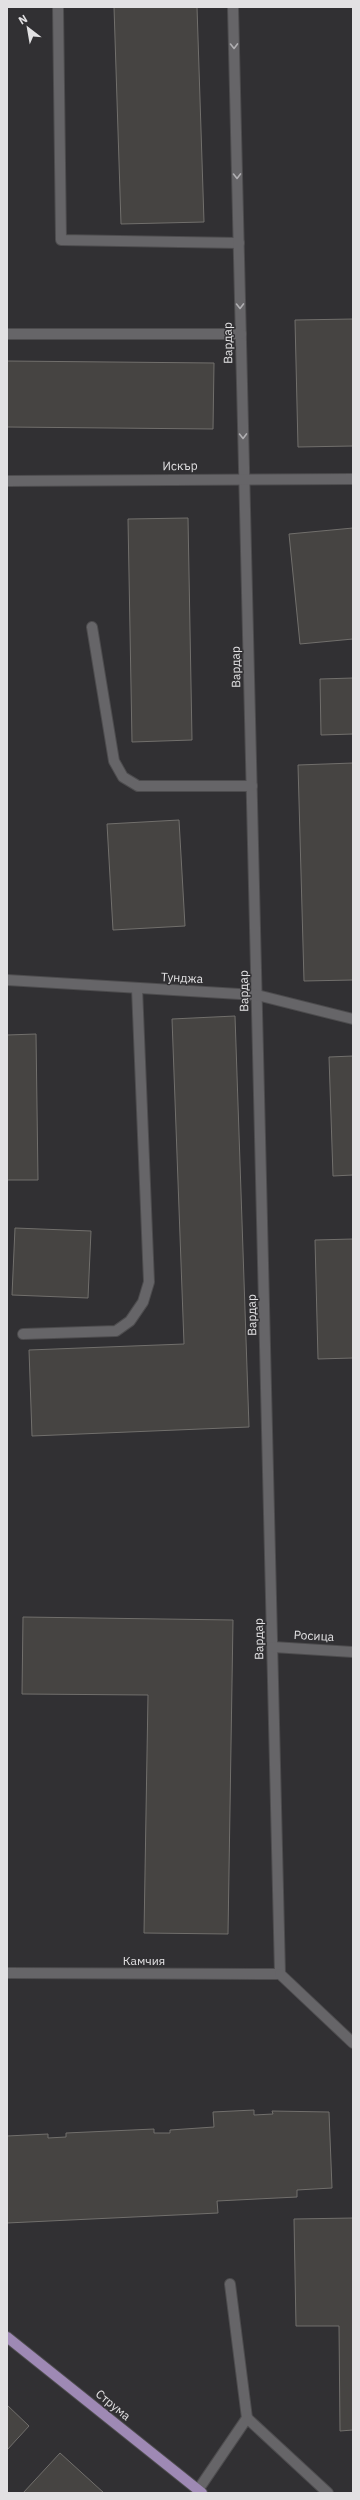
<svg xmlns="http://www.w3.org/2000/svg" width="360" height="2500" viewBox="0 0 360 2500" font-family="'IBM Plex Sans',sans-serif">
<rect width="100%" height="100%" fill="#313033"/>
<g fill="#464442" stroke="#716f6c">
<polygon points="114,7 197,7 204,222 121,224"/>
<polygon points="353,319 353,446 298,447 295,320"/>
<polygon points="7,361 214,363 213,429 7,427"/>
<polygon points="188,518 192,740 132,742 128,519"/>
<polygon points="353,528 353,639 300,644 289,534"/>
<polygon points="353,678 353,734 321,735 320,679"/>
<polygon points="353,763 353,980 304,981 298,765"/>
<polygon points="179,820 185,926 113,930 107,824"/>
<polygon points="235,1016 249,1427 32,1436 29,1350 184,1344 172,1019"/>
<polygon points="36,1034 38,1180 7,1180 7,1035"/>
<polygon points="353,1056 353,1175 333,1176 329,1057"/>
<polygon points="15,1228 91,1231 88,1298 12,1295"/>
<polygon points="353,1239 353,1358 318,1359 315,1240"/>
<polygon points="23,1617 233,1620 228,1934 144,1933 148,1695 22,1694"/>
<polygon points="254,2110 254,2115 273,2114 272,2111 329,2112 332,2188 297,2190 297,2197 217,2201 218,2213 7,2223 7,2136 48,2134 48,2138 66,2137 66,2133 154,2129 154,2133 170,2133 170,2130 214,2127 213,2112"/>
<polygon points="353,2218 353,2430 340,2431 339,2326 296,2326 294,2219"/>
<polygon points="7,2405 29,2426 7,2450"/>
<polygon points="60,2453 104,2493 23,2493"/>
</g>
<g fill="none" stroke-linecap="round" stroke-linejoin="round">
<g stroke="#4d4c4e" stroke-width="12">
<g id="minor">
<polyline points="58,7 61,240 239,243"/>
<polyline points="233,7 280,1974"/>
<polyline points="7,334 241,334"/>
<polyline points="7,481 353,479"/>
<polyline points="92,627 114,761 123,777 138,786 252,786"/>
<polyline points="7,980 257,995 353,1019"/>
<polyline points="23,1334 116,1331 130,1321 143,1302 149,1282 137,988"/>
<polyline points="273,1647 353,1652"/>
<polyline points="7,1973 280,1974"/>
<polyline points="280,1974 353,2043"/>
<polyline points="247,2418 328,2493"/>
<polyline points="198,2490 247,2418 230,2284"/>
</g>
</g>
<g stroke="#4d4c4e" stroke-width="12">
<polyline id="major" points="7,2337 202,2493"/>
</g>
<use href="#minor" stroke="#666568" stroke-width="10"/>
<use href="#major" stroke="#9e89b4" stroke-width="10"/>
</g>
<defs><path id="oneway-chevron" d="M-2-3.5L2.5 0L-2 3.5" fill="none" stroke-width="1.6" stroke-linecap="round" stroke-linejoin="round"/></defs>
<g stroke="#b0afb2">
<use href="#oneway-chevron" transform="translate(234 46) rotate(89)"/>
<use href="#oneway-chevron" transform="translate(237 176) rotate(89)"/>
<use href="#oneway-chevron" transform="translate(240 306) rotate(89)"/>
<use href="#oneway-chevron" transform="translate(243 436) rotate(89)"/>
</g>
<g text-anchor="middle" stroke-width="3" stroke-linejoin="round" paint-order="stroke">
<g font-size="12" fill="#e2e1e3" stroke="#313033">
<text transform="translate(228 343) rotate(-91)" y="4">Вардар</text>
<text transform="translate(180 466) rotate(-1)" y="4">Искър</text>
<text transform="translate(236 667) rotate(-91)" y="4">Вардар</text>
<text transform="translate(182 978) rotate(3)" y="4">Тунджа</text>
<text transform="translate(244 991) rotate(-91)" y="4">Вардар</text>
<text transform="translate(252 1315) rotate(-91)" y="4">Вардар</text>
<text transform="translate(314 1636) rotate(3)" y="4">Росица</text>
<text transform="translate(259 1639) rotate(-91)" y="4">Вардар</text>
<text x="144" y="1965">Камчия</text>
<text transform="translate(113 2405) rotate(39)" y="4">Струма</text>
</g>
</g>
<rect width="360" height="2500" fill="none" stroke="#e2e1e3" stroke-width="16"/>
<g transform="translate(28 28) rotate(329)" stroke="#313033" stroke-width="3" paint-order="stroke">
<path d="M0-3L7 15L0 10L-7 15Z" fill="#e2e1e3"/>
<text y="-6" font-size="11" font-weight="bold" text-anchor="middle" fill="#e2e1e3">N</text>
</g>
</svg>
